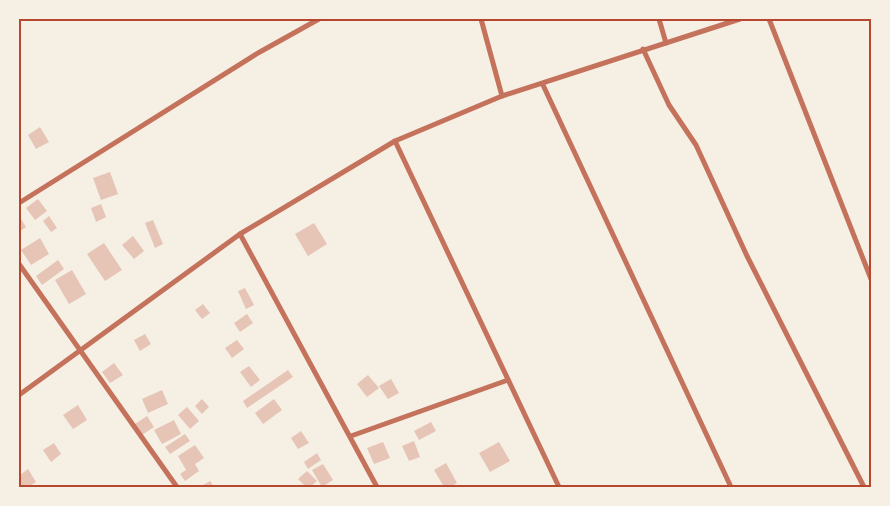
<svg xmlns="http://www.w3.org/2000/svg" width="890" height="506" viewBox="0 0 890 506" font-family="'Golos Text',sans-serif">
<rect width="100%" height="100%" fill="#f6efe4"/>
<g fill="#e6c5b7">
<polygon points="40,127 49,142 36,149 28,135"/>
<polygon points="110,172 118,194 101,200 93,178"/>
<polygon points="38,199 47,211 35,220 26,208"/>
<polygon points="101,204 106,217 96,222 91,208"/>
<polygon points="49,216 57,228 51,232 43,221"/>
<polygon points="21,219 26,227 19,232 19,221"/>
<polygon points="153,220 163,244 155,248 145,223"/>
<polygon points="314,223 327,244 308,256 295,234"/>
<polygon points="133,236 144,251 134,259 122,245"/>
<polygon points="40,238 49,254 31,265 21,250"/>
<polygon points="104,243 122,270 105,281 87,254"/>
<polygon points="58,260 64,269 42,285 36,276"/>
<polygon points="72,270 86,294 69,304 55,280"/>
<polygon points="245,288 254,305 246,309 238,291"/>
<polygon points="203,304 210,313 202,319 195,310"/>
<polygon points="247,314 253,323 240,332 234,323"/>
<polygon points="145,334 151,344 140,351 134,340"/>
<polygon points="237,340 244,349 232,358 225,348"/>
<polygon points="114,363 123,375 110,383 102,372"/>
<polygon points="249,366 260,380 251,387 240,372"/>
<polygon points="288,370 293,377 247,408 243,401"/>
<polygon points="368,375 379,388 367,397 357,384"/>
<polygon points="391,379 399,393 388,399 379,386"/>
<polygon points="162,390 168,404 148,413 142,399"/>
<polygon points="202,399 209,407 202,414 195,406"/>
<polygon points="274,399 282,410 263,424 255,413"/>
<polygon points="78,405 87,420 73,429 63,415"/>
<polygon points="187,407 199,421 190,429 178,415"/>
<polygon points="147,416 154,427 142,435 135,424"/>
<polygon points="174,420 181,434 162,444 154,430"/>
<polygon points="431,422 436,431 419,440 414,431"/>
<polygon points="301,431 309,443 298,449 291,438"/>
<polygon points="185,434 190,441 170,454 165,447"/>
<polygon points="414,441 420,457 409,461 402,446"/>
<polygon points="383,442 390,458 374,464 367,448"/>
<polygon points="499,442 510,461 490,472 479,453"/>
<polygon points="54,443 61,454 51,462 43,450"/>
<polygon points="195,445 204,458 195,464 199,471 185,481 180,474 186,470 178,456"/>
<polygon points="317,453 321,460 308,469 304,462"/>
<polygon points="446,463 457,483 450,487 444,487 434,470"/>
<polygon points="323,464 333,480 322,487 312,470"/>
<polygon points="28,469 36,482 28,487 19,487 19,476"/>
<polygon points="307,471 317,481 310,487 306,487 298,479"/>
<polygon points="210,481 214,487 200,487"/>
</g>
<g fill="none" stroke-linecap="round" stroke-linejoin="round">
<g stroke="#c5725c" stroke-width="5">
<polyline points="481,19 502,96"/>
<polyline points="659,19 666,43"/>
<polyline points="769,19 871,279"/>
<polyline points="643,49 669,105 696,145 747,256 864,487"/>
<polyline points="543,85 731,487"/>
<polyline points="395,141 559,487"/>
<polyline points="19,203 258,53 319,19"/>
<polyline points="240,234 377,487"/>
<polyline points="19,264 177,487"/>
<polyline points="19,395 240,234 395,141 502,96 740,19"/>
<polyline points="351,436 508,380"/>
</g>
</g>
<rect width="890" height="506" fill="none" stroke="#f6efe4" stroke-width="40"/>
<rect x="20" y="20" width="850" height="466" fill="none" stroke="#b5482f" stroke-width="2"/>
</svg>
